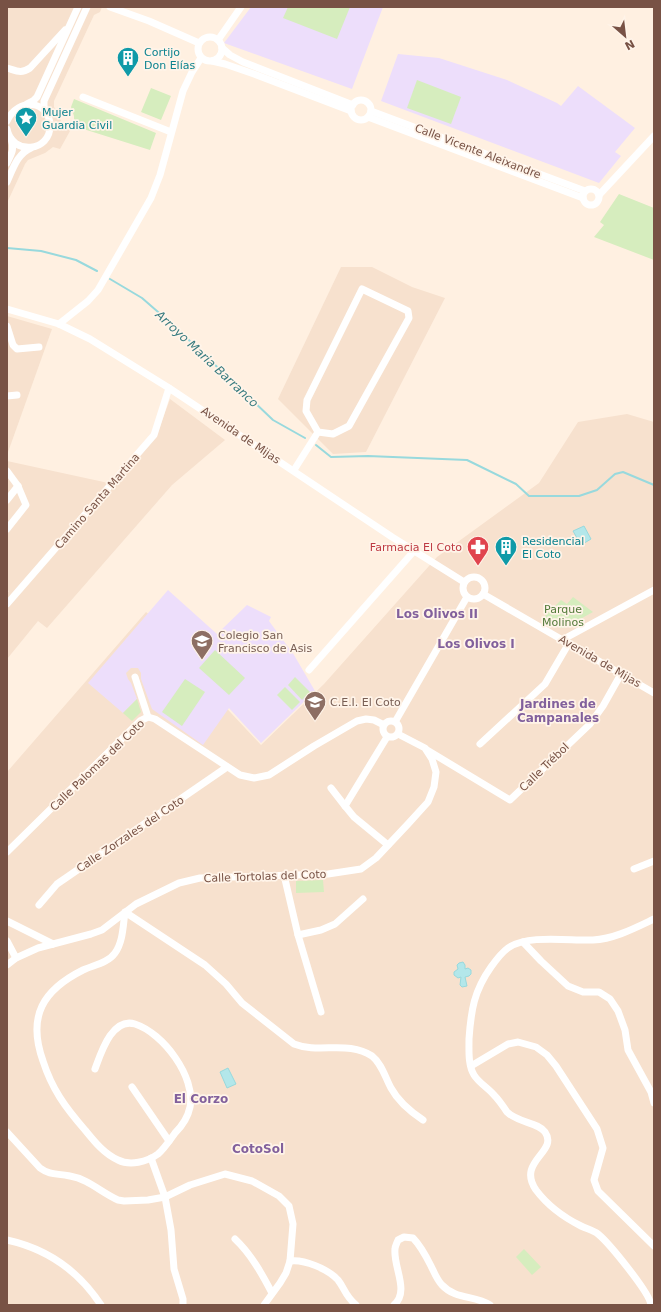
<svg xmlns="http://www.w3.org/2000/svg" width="661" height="1312" viewBox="0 0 661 1312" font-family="'DejaVu Sans',sans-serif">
<rect width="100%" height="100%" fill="#fff0e1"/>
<g fill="#f7e1ce">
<polygon points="7,7 102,7 100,12 94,15 54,101 54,107 57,111 63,126 70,131 60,149 53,147 45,153 28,160 25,164 7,203"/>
<polygon points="341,267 372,267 412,287 445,298 366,452 333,454 278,399"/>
<polygon points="7,316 52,329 7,455"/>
<polygon points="170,399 225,440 172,485 47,628 38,621 7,659 7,593 9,591 7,590 7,461 113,484 156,437"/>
<polygon points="627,414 654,422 654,1305 7,1305 7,772 146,612 199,658 190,669 261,745 324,684 437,557 539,483 578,422"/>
</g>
<g fill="#eddefb">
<polygon points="251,7 383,7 352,89 224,43"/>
<polygon points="398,54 439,58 507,80 557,103 561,106 578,86 635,128 615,152 621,156 599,183 381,101"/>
<polygon points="168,590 217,634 247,605 271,617 269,621 294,655 315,691 261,743 229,708 203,745 152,709 141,679 141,673 138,668 131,668 126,673 128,679 131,683 137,699 123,713 88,683"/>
</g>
<g fill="#d6edbe">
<polygon points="288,7 350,7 337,39 283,18"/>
<polygon points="417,80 461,97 451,124 407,108"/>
<polygon points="151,88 171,96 161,120 141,112"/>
<polygon points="74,99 156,133 150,150 74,126 74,116 71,107"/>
<polygon points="619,194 654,208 654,260 594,237 604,225 600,222"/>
<polygon points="573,597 593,612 564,628 560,628 543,618 561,600 567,604"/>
<polygon points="215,650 245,678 229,695 199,668"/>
<polygon points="295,677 310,692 302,700 288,685"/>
<polygon points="185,679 205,692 182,726 162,712"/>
<polygon points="285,687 300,702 292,710 277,695"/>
<polygon points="137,699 141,712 132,721 123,713"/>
<polygon points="323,880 324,892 296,893 296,881"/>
<polygon points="524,1249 541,1267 532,1275 516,1257"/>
</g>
<g fill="#b3e7ea" stroke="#98d9dd">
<polygon points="584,526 591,539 581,545 573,531"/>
<polygon points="463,962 465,965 465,969 468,968 471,970 471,974 469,976 465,977 467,986 462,987 460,985 461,977 458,978 454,975 454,972 458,969 457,965 459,963"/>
<polygon points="228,1068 236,1084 227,1088 220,1072"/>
</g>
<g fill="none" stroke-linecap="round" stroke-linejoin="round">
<g stroke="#98d9dd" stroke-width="2">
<polyline points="7,248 41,251 76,260 97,271"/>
<polyline points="110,279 142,298 173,325 273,420 305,438"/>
<polyline points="316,445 331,457 368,456 467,460 516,484 529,496 579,496 597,490 615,474 623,472 654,485"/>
</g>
<g stroke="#fff" stroke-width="7">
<polyline points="110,7 149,21 199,43"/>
<circle cx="210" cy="49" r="12"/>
<polyline points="218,40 241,7"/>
<polyline points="222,48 230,55 243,62 353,105"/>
<polyline points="212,61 225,64 254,74 351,111"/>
<path d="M7 68C17 71 21 74 30 68L65 30"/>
<polyline points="83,97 171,132"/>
<circle cx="361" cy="110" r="10"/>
<polyline points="27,104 33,101 37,97 78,7"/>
<polyline points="371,111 585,191"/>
<polyline points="46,112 44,106 44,101 87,7"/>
<polyline points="368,117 583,198"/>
<path d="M7 121C18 97 49 100 50 125 51 152 12 156 7 129"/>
<path d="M7 163C11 154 15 150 11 139"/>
<path d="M7 182C13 169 17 154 31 148"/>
<circle cx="591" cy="197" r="8"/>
<polyline points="599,195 654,136"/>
<polygon points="362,289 408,311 409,318 349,426 333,434 318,432 306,411 307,400"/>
<polyline points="7,309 59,324 90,339 169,388 392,537 464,582"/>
<polyline points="59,324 88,301 98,290 151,198 160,175 183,91 192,72 201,58"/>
<polyline points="7,326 13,345 17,349 39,347"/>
<polyline points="7,396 17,395"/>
<polyline points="294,470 318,432"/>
<polyline points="7,471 18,486 26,505 7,529"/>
<polyline points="7,500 18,486"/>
<circle cx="474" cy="588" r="11"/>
<polyline points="483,594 654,693"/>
<polyline points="7,604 154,435 169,388"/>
<polyline points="562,640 654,590"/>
<polyline points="309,670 414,551"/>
<polyline points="135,677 148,717"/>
<circle cx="391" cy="729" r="8"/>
<polyline points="395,722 467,597"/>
<polyline points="387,737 345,806 354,817 388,845"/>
<polyline points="480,744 545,684 569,643"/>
<polyline points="427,750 510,800 590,724 603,706 621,674"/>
<polyline points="331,788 345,806"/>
<polyline points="7,852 140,721 148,717 155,719 240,775 254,778 269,775 314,746 357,721 366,719 374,720 384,725"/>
<polyline points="634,869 654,861"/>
<polyline points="284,875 298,935 321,1012"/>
<polyline points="39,905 57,884 227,767"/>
<polyline points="7,921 53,944"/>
<polyline points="298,935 321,930 335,924 363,899"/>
<polyline points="7,941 16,958"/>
<polyline points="523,942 541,961 568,986 583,992 599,992 610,999 618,1011 625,1030 628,1050 651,1092 654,1103"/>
<polyline points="7,965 16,958 38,948 91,934 102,930 136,904 179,883 200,878 328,874 361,869 376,858 408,824 428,802 434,787 436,772 432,759 425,748 398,734"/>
<polyline points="471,1066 508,1044 518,1042 536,1047 547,1055 556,1066 597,1129 603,1148 594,1180 598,1191 654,1246"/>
<path d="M95 1069C101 1053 112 1017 135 1024 163 1033 196 1077 190 1107 188 1117 182 1126 175 1133 170 1140 164 1149 158 1154 147 1162 130 1166 118 1160 104 1154 94 1141 85 1130 65 1107 52 1089 43 1061 27 1016 43 990 83 970 94 965 108 963 115 953 123 942 123 926 125 912L205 965 226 984 242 1003 294 1044C319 1054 348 1040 372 1056 382 1064 385 1077 391 1088 398 1101 411 1112 423 1120"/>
<polyline points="132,1087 169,1141"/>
<path d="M7 1132 40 1168C51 1176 57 1173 70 1176 88 1179 102 1193 118 1200L124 1201 148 1200 165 1197 190 1185 225 1174 252 1181 279 1196 289 1206 293 1224 290 1261 286 1273 280 1283 264 1305"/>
<polyline points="151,1158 165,1197 171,1230 174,1269 183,1299 183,1305"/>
<path d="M235 1239C251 1254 262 1274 272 1293"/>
<path d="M7 1240C48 1249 78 1270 101 1305"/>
<path d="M290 1261C304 1259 328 1269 338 1280 345 1289 345 1296 356 1305"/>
<path d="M394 1305C410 1291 393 1267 395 1249 395 1246 397 1243 398 1240L404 1237 413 1238C421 1246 426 1256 431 1266 434 1272 437 1280 442 1285 456 1300 475 1295 490 1305"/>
<path d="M651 1305C650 1293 609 1243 598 1234 593 1230 587 1229 581 1226 563 1217 548 1206 536 1190 516 1161 559 1152 545 1132 538 1122 518 1123 507 1112 503 1106 499 1100 494 1095 488 1088 479 1083 474 1075 468 1065 469 1051 469 1039 471 1010 474 991 491 967 496 960 501 953 508 948 527 934 570 941 593 940 614 939 635 928 654 919"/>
</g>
</g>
<defs>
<g id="building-pin" transform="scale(1.15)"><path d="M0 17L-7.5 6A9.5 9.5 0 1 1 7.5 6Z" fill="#0f9aa8" stroke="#fff4e9"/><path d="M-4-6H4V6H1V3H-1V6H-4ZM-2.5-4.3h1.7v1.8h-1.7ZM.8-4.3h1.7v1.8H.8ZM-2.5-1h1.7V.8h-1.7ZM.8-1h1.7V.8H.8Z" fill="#fff"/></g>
<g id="sight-pin" transform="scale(1.15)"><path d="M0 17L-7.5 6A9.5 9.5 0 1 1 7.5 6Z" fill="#0f9aa8" stroke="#fff4e9"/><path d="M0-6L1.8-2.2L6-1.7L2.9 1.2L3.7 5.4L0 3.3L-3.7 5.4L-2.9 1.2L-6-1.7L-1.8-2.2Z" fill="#fff"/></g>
<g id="pharmacy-pin" transform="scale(1.15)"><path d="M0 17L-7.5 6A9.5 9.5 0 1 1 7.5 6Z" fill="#e0444e" stroke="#fff4e9"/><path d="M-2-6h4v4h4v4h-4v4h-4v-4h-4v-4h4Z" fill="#fff"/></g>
<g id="school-pin" transform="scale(1.15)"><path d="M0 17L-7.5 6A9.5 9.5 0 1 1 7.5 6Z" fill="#8d6e63" stroke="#fff4e9"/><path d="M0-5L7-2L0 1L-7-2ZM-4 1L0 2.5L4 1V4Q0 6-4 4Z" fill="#fff"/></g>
</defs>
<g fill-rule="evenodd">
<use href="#building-pin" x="128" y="58"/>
<use href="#sight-pin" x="26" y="118"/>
<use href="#pharmacy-pin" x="478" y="547"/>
<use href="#building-pin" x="506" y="547"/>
<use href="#school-pin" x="202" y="641"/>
<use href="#school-pin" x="315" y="702"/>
</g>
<g text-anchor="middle" stroke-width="3.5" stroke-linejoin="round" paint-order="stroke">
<g font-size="11" fill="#0d838f" stroke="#fff4e9" text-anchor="start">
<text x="144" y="56">Cortijo<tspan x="144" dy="13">Don Elías</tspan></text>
<text x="42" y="116">Mujer<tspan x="42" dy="13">Guardia Civil</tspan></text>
<text x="522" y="545">Residencial<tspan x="522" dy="13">El Coto</tspan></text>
</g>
<g font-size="11" fill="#785245" stroke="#fff4e9">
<text transform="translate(478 151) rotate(21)" y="4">Calle Vicente Aleixandre</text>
<text transform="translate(241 435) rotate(34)" y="4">Avenida de Mijas</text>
<text transform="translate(97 501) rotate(-49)" y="4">Camino Santa Martina</text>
<text transform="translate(600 661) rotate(30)" y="4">Avenida de Mijas</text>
<text transform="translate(97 765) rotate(-44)" y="4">Calle Palomas del Coto</text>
<text transform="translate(544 767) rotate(-44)" y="4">Calle Trébol</text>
<text transform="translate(130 834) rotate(-34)" y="4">Calle Zorzales del Coto</text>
<text transform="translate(265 876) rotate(-2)" y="4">Calle Tortolas del Coto</text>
</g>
<g font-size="11" fill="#be3a42" stroke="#fff4e9" text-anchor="end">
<text x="462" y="551">Farmacia El Coto</text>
</g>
<g font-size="11" fill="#527a39" stroke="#fff4e9">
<text x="563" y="613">Parque<tspan x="563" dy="13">Molinos</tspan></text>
</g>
<g font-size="11" fill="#785e54" stroke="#fff4e9" text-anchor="start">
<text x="218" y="639">Colegio San<tspan x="218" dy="13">Francisco de Asis</tspan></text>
<text x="330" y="706">C.E.I. El Coto</text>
</g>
<g font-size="12" font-style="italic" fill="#377b7f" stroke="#fff4e9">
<text transform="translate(207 359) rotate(43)" y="4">Arroyo Maria Barranco</text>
</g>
<g font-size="12" font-weight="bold" fill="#82609c" stroke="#fff4e9">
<text x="437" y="618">Los Olivos II</text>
<text x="476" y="648">Los Olivos I</text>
<text x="558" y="708">Jardines de<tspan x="558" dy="14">Campanales</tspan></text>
<text x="201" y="1103">El Corzo</text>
<text x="258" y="1153">CotoSol</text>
</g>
</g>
<rect width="661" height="1312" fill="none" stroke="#785245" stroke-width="16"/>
<g transform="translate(625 36) rotate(152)" stroke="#fff4e9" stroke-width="3" paint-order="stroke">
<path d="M0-3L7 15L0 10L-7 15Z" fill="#785245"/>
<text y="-6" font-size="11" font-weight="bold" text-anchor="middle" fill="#785245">N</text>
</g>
</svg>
